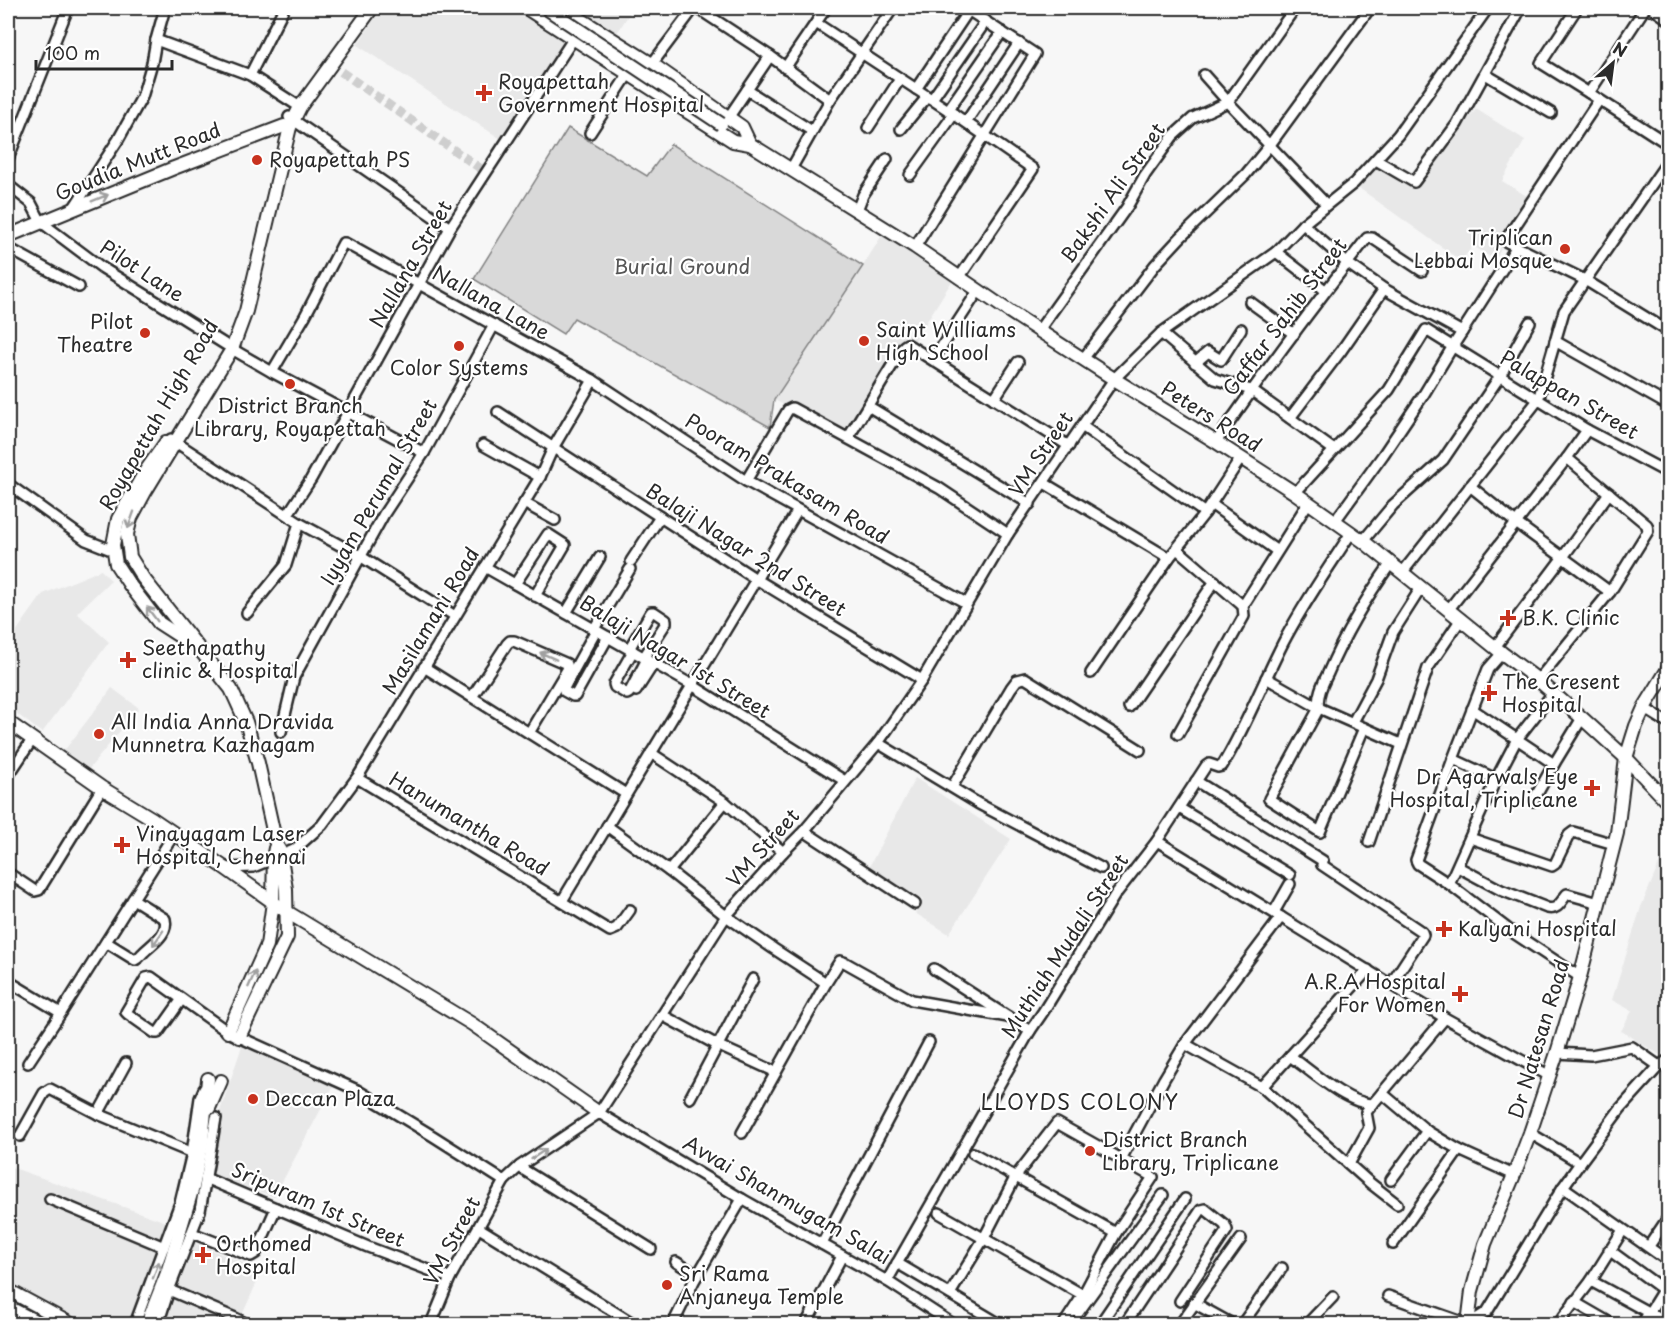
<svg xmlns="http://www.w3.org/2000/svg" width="1676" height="1332" viewBox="0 0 1676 1332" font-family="'Playpen Sans',sans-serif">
<rect width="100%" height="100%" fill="#f7f7f7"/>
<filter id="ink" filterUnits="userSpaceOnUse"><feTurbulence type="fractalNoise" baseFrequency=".0167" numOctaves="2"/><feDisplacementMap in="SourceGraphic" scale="12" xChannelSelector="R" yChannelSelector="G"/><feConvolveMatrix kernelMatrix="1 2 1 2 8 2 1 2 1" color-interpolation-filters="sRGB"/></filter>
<g filter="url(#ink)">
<g fill="#e8e8e8">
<polygon points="382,8 517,8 571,43 504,141 357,45"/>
<polygon points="571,8 633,8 615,36"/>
<polygon points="1476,109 1525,140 1502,181 1530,198 1495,260 1473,246 1461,261 1359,188 1379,164 1416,187"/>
<polygon points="882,235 952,281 853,439 774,400 863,266"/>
<polygon points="101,570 111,580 77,613 109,642 42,733 8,707 8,643 43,594"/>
<polygon points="112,688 139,708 89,769 64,751"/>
<polygon points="915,778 1011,839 949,934 915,913 923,900 869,867"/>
<polygon points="1668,843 1668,1049 1660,1055 1621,1031 1632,1011 1612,1000 1641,907"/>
<polygon points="242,1046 296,1068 334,1085 274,1197 213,1175 219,1114"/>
<polygon points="8,1166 169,1223 132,1324 85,1324 8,1282"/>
<polygon points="195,1243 262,1271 238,1324 162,1324"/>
</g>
<polygon fill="#d9d9d9" stroke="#828282" stroke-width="1.5" points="568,128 647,176 671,144 863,266 774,400 770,427 574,318 563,334 474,279"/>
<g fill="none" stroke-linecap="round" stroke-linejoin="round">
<polyline stroke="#cecece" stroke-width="9" stroke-dasharray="9 4.5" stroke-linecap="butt" points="330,64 487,173"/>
<g stroke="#2b2b2b" stroke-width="14">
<g id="minor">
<polyline points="697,8 770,56 830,100"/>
<polyline points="1577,8 1541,63 1589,93 1668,144"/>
<polyline points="1652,8 1668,19"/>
<polyline points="816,23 948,110 1033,169 959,278"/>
<polyline points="156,40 250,75 300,107"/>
<polyline points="652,64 694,8"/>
<polyline points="785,68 826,8"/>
<polyline points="1485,74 1551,113"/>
<polyline points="250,75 284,8"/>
<polyline points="1204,75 1228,102 1326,204"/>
<polyline points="916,89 969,10"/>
<polyline points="747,90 812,131"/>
<polyline points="1589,93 1645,8"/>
<polyline points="932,99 986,21"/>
<polyline points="1599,100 1505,241 1585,280 1668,331"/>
<polyline points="948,110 1002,32"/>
<polyline points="289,117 450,228"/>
<polyline points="728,118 770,56"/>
<polyline points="966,122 1019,43"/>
<polyline points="868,128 900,79"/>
<polyline points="901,129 927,97"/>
<polyline points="590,133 629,73"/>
<polyline points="8,159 68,8"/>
<polyline points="1376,160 1414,182 1457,124 1521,8"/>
<polyline points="791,169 830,100 893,8"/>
<polyline points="910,175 954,114"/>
<polyline points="8,185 31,203 41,222 101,267 226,345"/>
<polyline points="73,209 118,140 142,97 152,63 156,40 165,8"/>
<polyline points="857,210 863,195 887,159"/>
<polyline points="1303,224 1347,263 1384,289 1462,332"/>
<polyline points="915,247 1035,54 965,8"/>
<polyline points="8,248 79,287"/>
<polyline points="1276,252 1325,290"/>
<polyline points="1250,302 1294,334"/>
<polyline points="1039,330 1127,207 1145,175 1173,136 1193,118 1228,102 1295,8"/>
<polyline points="1161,333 1215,379 1251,390 1334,450"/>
<polyline points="1555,341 1668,405"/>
<polyline points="232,349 272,372 424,453"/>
<polyline points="1083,359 1155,265 1180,238 1246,174 1269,146 1370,8"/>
<polyline points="933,360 978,291"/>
<polyline points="1195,363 1208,352 1221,360 1241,329"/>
<polyline points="272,372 305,316 343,243 345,243 593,380 746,481 966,603"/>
<polyline points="994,399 1018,362"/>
<polyline points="868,406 1030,504"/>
<polyline points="498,412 756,579 922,680"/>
<polyline points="1290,418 1341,351 1384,289"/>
<polyline points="1082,426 1205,513"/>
<polyline points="848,438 904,346 907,344 1069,446"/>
<polyline points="171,439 299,523 360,556 455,616"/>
<path d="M1216 442C1264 372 1315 304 1367 238H1372L1422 271"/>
<polyline points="483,445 540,477"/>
<polyline points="746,481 788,410 792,408 939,488 1008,534"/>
<polyline points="1044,483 1169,558"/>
<polyline points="8,484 86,540 114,551"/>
<polyline points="1470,486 1516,523 1610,592"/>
<polyline points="1295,493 1389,390 1426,330 1587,430 1668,473"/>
<polyline points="524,503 555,520"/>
<polyline points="1211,504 1277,551"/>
<polyline points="288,514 311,479 450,228 577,33"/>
<polyline points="1335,521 1383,455 1424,394 1453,346 1517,246"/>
<polyline points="1363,541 1393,505 1443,460 1500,376 1530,322"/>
<polyline points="1177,549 1243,606"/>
<polyline points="631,561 660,517"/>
<polyline points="485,567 692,685 845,781"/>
<polyline points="1402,573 1538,400 1564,311 1668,161"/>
<polyline points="515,584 548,534 565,545 535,596"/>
<polyline points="1449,609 1567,458 1587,430"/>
<polyline points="247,613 286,565 299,523"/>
<polyline points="566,613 600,557"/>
<polyline points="594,629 630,569"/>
<polyline points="596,630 564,688 564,691 573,696 575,696 608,637"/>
<polyline points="1495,647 1563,557 1609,493"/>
<polyline points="629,649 651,612 654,612 666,620 666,623 644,657"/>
<polyline points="633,651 614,684 615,687 627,694 629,693 647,659"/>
<polyline points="1502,653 1488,669 1453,759 1416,860 1418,864 1449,884 1512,932 1580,977"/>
<polyline points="424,667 626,794"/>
<polyline points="1091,673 1169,558 1205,513 1241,458"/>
<polyline points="1266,678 1319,708 1401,744"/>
<polyline points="1538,680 1610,592 1648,531 1647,525 1567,458"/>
<polyline points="636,691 654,663"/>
<polyline points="472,697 507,644 510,641 514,641 567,664 568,668 529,733"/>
<polyline points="1129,707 1215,581"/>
<polyline points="1644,708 1668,723"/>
<polyline points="1472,709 1554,764"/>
<polyline points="1353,722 1376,679 1393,632 1421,588"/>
<path d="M1364 728 1320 832 1269 799 1319 708C1316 697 1323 683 1328 673 1345 633 1366 598 1391 563"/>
<polyline points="281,732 294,677 384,514 424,453 494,325"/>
<polyline points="1178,734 1244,616 1243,606 1308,503"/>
<polyline points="878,743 979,804 1101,868"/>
<polyline points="651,753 725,802 783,852"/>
<polyline points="1453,759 1496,779"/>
<polyline points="8,776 32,740"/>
<polyline points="357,778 610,931 617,928 630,910"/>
<polyline points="1196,781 1323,861 1322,865 1422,932 1423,935 1391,984"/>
<polyline points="952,787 1011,688 1017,680 1025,678 1140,750"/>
<polyline points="1533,801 1554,764 1582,718"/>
<polyline points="1179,808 1290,875"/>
<polyline points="607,826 669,871 726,916 774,949 826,983"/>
<polyline points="804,831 915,904"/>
<polyline points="1470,838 1552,866 1555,864 1569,835 1573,832 1614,844"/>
<polyline points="1157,841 1445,1018 1548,1075"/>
<polyline points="1369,842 1428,668 1461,619"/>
<path d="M1458 867 1501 890 1547 908C1558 911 1561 901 1567 894L1599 903"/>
<polyline points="225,868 253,867 294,850 322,825 359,775 540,477 553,448 593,380"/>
<polyline points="669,871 725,802"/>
<polyline points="8,873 35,891 39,890 102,788"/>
<polyline points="1449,884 1496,779 1517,739 1553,693"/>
<polyline points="562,901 798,510"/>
<polyline points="1274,912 1290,884"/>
<path d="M106 942 135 960C138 959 140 956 142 954 150 945 169 935 165 919L133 899"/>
<polyline points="934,969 1030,1031"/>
<polyline points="8,981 61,1013"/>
<polyline points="182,999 158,1033 155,1033 128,1014 126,1012 146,978 151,977 228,1032 357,1090 433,1136 504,1181"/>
<polyline points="662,1015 719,1046 776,1072"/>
<polyline points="1185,1044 1262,1087 1370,1183 1397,1204"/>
<polyline points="1557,1053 1591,1055 1632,1047 1659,1066"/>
<path d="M1290 1056C1311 1071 1347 1104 1373 1104"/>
<polyline points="28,1063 61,1013 174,834"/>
<polyline points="1262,1087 1368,970"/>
<polyline points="1382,1093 1427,1131"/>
<polyline points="690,1098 753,979"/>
<polyline points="599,1113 742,1199 887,1281 953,1324"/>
<polyline points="98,1114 126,1063"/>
<polyline points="742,1133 826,983 840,961 846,963 912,1000 1008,1017"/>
<polyline points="1530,1133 1580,1163"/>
<polyline points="20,1136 44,1093 50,1089 98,1114 192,1153"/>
<polyline points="973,1153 1116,1233"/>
<polyline points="1121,1159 1164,1079 1185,1044 1281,917"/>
<polyline points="1349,1164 1369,1128 1366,1112 1445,1018"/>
<polyline points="519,1167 651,1249"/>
<polyline points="205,1178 368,1247 450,1278"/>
<polyline points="1391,1180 1427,1131 1459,1150 1514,1175"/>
<polyline points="1563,1187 1668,1261"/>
<polyline points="50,1199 164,1247"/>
<polyline points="939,1213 1083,1295"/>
<polyline points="479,1228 634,1324"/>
<polyline points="192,1233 251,1256 256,1253 276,1208"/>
<polyline points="822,1244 929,1042"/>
<polyline points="1393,1244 1459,1150"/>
<polyline points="1649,1246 1668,1218"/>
<polyline points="1609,1250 1668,1293"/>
<polyline points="676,1262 697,1275"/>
<polyline points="897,1263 1000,1324"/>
<path d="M887 1281 1030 1031 1043 1012 1115 895 1157 841 1206 766 1209 764 1218 767 1222 766C1246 727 1262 684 1283 643 1303 604 1328 569 1351 533"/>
<polyline points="1591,1281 1668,1323"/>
<polyline points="169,1290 235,1318 247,1324"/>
<polyline points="950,1294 984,1238 1016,1176 1057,1123 1153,1177 1116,1233 1083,1295 1064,1324"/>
<polyline points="1388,1296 1468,1324 1487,1312 1563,1187 1580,1163 1620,1109 1659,1066 1668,1060"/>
<polyline points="1574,1302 1612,1324"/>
<polyline points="1194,1303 1232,1324"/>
<polyline points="1078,1313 1163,1195"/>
<polyline points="135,1324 180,1203 192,1153 200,1098 204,1089"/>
<polyline points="158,1324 169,1290 200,1211 216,1118"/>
<polyline points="431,1324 450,1278 504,1181 520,1166 599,1113 726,916 783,852 804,831 878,743 922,680 1008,534 1114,379 1161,333 1276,252 1303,224 1354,183 1398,135 1488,8"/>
<polyline points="673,1324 694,1281 742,1199"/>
<polyline points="806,1324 842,1256"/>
<polyline points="1100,1324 1185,1199"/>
<polyline points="1125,1324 1201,1210 1205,1209 1225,1225 1227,1230 1180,1301"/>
<polyline points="1180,1324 1241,1239"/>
<polyline points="1242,1324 1282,1268"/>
<polyline points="1316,1324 1310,1321 1333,1297"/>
<polyline points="1558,1324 1591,1281 1623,1230"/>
<polyline points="1642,1324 1663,1290"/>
</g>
</g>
<g stroke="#2b2b2b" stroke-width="16">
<g id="major">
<polyline points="526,8 733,141 750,144 915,247 1010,312 1114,379 1216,442 1295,493 1363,541 1502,653 1538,680 1582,718 1626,758 1668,802"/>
<polyline points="563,8 652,64 742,127 750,144"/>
<polyline points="8,236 174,168 284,126 290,127"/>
<polyline points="166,442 145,472 118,519 113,545 116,564 129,584 159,623 190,643"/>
<polyline points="8,722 102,788 153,819 225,868 287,912 472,1024 599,1113"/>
<polyline points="228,1032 267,945 273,902 274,853 275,848"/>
<polyline points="239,1037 287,937 286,889 280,851 276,844 258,763 246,722 231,689 143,578 130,557 127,534 131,518 145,492 232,349 246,311 290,127 300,107 372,8"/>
<polyline points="209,1108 221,1081"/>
<polyline points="8,1290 71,1324"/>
<polyline points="8,1307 41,1324"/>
<polyline points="147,1324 167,1273 193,1187 202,1142 208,1079"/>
<polyline points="1468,1324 1472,1291 1485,1244 1514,1175 1530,1133 1557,1053 1580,977 1617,833 1626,758 1636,726 1644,708 1668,669"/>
</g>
</g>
<use href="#minor" stroke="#fff" stroke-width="9"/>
<use href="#major" stroke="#fff" stroke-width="12"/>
<g stroke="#2b2b2b" stroke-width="16" stroke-linecap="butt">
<polyline id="major-bridge" points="546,8 721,124"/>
</g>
<use href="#major-bridge" stroke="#fff" stroke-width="12"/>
</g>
<defs><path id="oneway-shaft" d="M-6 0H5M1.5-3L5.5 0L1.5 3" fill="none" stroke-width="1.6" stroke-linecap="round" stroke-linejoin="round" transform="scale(1.5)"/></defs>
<g stroke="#a0a0a0">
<use href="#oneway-shaft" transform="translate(100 198) rotate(-22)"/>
<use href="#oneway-shaft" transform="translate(131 520) rotate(110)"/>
<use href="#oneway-shaft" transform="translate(152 614) rotate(-127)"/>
<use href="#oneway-shaft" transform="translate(548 656) rotate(-156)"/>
<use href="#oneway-shaft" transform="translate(158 938) rotate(125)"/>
<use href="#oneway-shaft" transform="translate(252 979) rotate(-66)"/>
<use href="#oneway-shaft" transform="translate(539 1154) rotate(-34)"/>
<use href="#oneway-shaft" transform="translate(156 1270) rotate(-70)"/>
</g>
</g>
<g fill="#c8321e" stroke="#fff" stroke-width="2">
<path d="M481 84h6v6h6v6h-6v6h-6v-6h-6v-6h6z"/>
<circle cx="257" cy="160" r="6"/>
<circle cx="1565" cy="249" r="6"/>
<circle cx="145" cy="333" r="6"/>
<circle cx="864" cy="341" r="6"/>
<circle cx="459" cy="346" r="6"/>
<circle cx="290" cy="384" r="6"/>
<path d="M1505 609h6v6h6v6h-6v6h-6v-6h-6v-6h6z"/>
<path d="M125 651h6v6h6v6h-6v6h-6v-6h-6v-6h6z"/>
<path d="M1486 684h6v6h6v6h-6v6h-6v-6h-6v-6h6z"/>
<circle cx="99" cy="734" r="6"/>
<path d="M1589 779h6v6h6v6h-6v6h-6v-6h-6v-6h6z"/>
<path d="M119 836h6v6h6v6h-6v6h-6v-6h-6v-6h6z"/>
<path d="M1441 920h6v6h6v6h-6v6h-6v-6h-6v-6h6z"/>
<path d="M1457 985h6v6h6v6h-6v6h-6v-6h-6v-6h6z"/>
<circle cx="253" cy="1099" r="6"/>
<circle cx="1090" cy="1151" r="6"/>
<path d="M200 1246h6v6h6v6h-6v6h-6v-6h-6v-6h6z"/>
<circle cx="667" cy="1285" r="6"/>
</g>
<g text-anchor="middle" stroke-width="4.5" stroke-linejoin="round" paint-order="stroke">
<g font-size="20" fill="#2b2b2b" stroke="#fff" text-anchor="start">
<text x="498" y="89">Royapettah<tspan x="498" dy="23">Government Hospital</tspan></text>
<text x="269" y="167">Royapettah PS</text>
<text x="1553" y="245" text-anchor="end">Triplican<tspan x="1553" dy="23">Lebbai Mosque</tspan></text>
<text x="133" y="329" text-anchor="end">Pilot<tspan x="133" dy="23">Theatre</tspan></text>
<text x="876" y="337">Saint Williams<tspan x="876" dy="23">High School</tspan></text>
<text x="459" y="375" text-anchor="middle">Color Systems</text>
<text x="290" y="413" text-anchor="middle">District Branch<tspan x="290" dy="23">Library, Royapettah</tspan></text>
<text x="1522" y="625">B.K. Clinic</text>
<text x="142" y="655">Seethapathy<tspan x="142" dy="23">clinic &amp; Hospital</tspan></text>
<text x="1502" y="689">The Cresent<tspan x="1502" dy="23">Hospital</tspan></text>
<text x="111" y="729">All India Anna Dravida<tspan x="111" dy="23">Munnetra Kazhagam</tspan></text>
<text x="1578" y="784" text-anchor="end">Dr Agarwals Eye<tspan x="1578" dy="23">Hospital, Triplicane</tspan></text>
<text x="136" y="841">Vinayagam Laser<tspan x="136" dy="23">Hospital, Chennai</tspan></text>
<text x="1458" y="936">Kalyani Hospital</text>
<text x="1446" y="989" text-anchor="end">A.R.A Hospital<tspan x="1446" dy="23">For Women</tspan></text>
<text x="265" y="1106">Deccan Plaza</text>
<text x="1102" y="1147">District Branch<tspan x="1102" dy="23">Library, Triplicane</tspan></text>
<text x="216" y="1251">Orthomed<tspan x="216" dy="23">Hospital</tspan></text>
<text x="679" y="1281">Sri Rama<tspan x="679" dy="23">Anjaneya Temple</tspan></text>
</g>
<g font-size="20" fill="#2b2b2b" stroke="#fff">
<text transform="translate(138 162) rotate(-22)" y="7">Goudia Mutt Road</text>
<text transform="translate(1113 193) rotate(-55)" y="7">Bakshi Ali Street</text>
<text transform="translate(411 264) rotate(-60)" y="7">Nallana Street</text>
<text transform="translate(142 271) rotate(33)" y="7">Pilot Lane</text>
<text transform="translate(491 303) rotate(29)" y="7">Nallana Lane</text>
<text transform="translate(1285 317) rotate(-53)" y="7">Gaffar Sahib Street</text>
<text transform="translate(1569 395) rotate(30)" y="7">Palappan Street</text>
<text transform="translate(159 415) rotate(-60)" y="7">Royapettah High Road</text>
<text transform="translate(1211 417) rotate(32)" y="7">Peters Road</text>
<text transform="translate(1041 454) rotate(-56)" y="7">VM Street</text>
<text transform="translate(787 479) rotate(31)" y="7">Pooram Prakasam Road</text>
<text transform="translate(379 492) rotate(-60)" y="7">Iyyam Perumal Street</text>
<text transform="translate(746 550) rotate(32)" y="7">Balaji Nagar 2nd Street</text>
<text transform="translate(431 621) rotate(-59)" y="7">Masilamani Road</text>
<text transform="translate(675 657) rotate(31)" y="7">Balaji Nagar 1st Street</text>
<text transform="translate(469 824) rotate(31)" y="7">Hanumantha Road</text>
<text transform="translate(763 848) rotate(-48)" y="7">VM Street</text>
<text transform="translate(1065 946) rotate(-57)" y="7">Muthiah Mudali Street</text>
<text transform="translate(1539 1039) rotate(-73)" y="7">Dr Natesan Road</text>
<text transform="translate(787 1200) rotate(30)" y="7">Avvai Shanmugam Salai</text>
<text transform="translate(318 1205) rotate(23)" y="7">Sripuram 1st Street</text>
<text transform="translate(452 1241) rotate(-62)" y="7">VM Street</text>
</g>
<g font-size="20" fill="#565656" stroke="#fff">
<text x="682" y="274">Burial Ground</text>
</g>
<g font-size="21" letter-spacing="1.5" fill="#2b2b2b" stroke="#fff">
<text x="1080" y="1110">LLOYDS COLONY</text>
</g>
</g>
<rect width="1676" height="1332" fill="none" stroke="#fff" stroke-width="30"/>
<rect x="15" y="15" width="1646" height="1302" fill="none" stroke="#2b2b2b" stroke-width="2" filter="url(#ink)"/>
<g transform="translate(1613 63) rotate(28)" stroke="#ffffff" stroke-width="4.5" paint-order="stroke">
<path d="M0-4.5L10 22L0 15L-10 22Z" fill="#2b2b2b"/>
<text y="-9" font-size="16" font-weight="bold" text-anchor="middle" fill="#2b2b2b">N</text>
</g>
<path d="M36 60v9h136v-9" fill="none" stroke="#2b2b2b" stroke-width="3"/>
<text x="45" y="60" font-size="18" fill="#2b2b2b" stroke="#ffffff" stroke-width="4.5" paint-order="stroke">100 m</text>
</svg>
